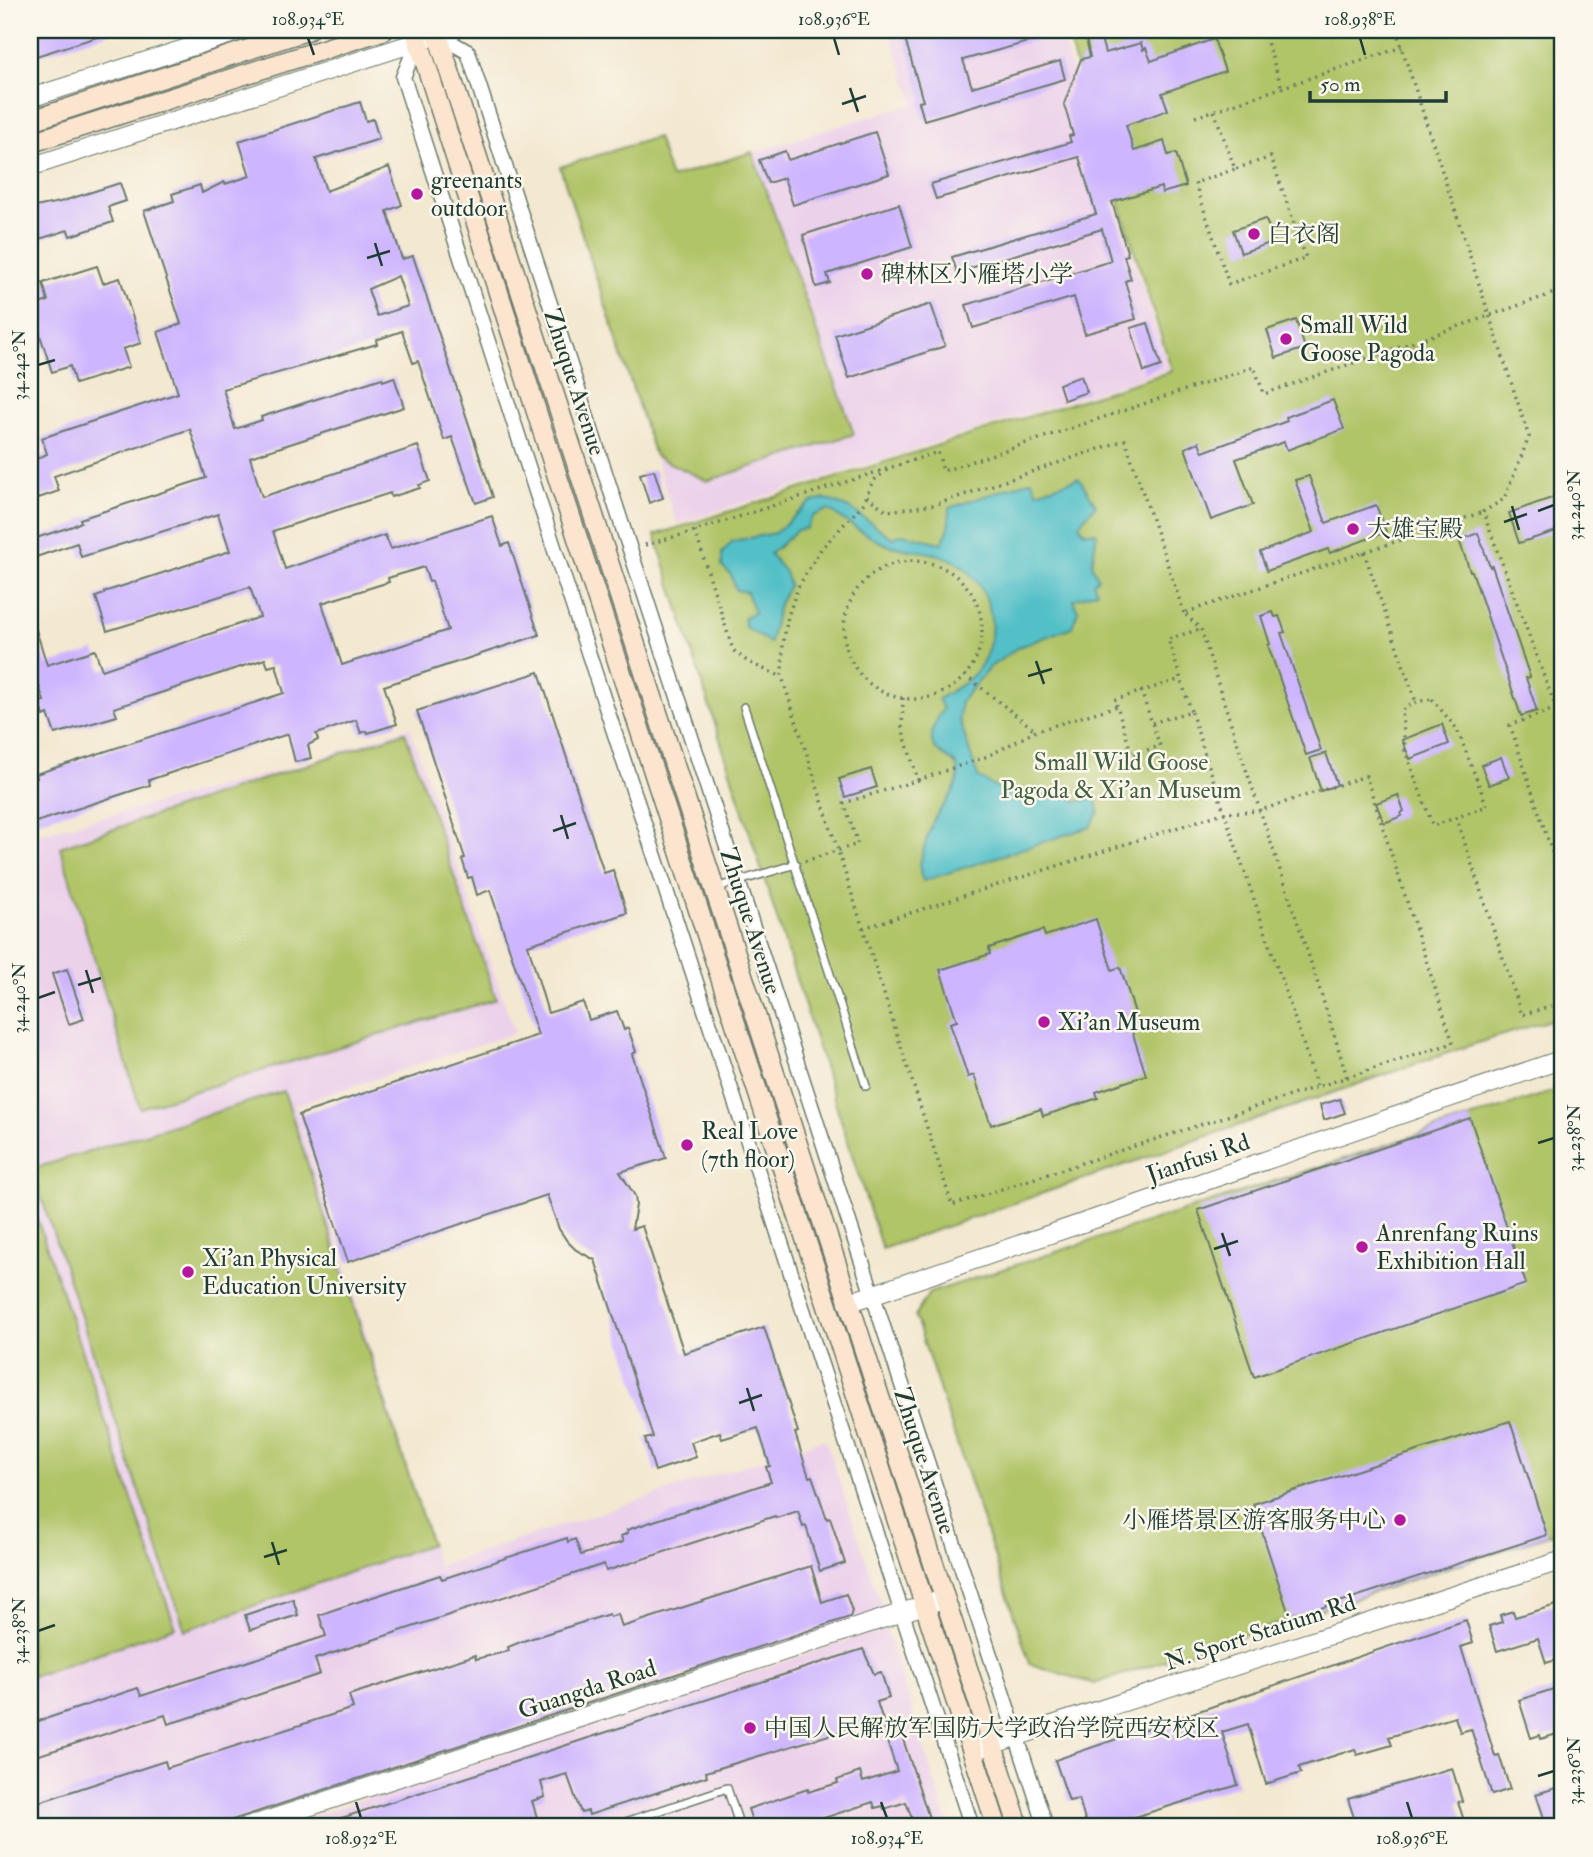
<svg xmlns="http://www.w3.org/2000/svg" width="1593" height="1857" viewBox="0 0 1593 1857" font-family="'IM FELL Double Pica','Noto Serif SC',serif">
<rect width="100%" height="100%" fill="#fbf7ec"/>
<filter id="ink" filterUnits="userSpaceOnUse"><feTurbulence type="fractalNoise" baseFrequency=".0143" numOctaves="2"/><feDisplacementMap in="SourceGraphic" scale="14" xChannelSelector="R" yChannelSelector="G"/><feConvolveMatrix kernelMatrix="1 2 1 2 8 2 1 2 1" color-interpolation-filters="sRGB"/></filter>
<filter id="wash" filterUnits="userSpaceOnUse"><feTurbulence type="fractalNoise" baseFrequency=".00686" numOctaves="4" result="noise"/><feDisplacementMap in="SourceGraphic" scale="28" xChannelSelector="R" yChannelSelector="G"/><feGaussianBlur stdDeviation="1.57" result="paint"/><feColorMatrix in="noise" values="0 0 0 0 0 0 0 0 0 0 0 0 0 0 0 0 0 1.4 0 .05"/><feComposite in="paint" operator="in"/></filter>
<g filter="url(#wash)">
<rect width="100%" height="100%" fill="#f3e8d0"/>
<g fill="#ecd1ea">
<polygon points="889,30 1059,30 1169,369 677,524 560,167 657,137 671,178 914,103"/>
<polygon points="410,727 515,1033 295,1105 438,1566 825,1439 884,1612 217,1827 30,1827 30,836 288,769"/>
<polygon points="886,1628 949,1827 279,1827"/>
</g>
<g fill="#b0c468" stroke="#68804e" stroke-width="2">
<polygon points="1065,30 1563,30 1563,1016 1468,1046 882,1249 655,535 1172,371"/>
<polygon points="657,137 671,178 752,152 854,434 707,481 655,456 560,167"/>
<polygon points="405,732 496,999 140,1108 60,847"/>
<polygon points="1563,1088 1563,1530 1094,1684 1030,1664 915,1316 929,1293"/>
<polygon points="284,1091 431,1544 185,1630 32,1169"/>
<polygon points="30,1198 175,1627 30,1677"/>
</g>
<path fill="#52c0c8" stroke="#387e7e" stroke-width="2" d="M1079 478 1096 505 1079 524 1084 532H1097L1092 565 1098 578 1093 583 1097 591 1073 600 1078 611 1072 627 1019 647 990 667 961 701 959 719 978 777C1003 792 1010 798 1038 789L1043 796 1060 791 1077 802 1095 798 1099 812 1090 827 923 881C921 876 919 871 920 865 922 853 931 823 937 814 946 802 960 787 958 770 957 752 911 759 943 709L938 699C952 690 966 684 977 671 1003 636 993 586 956 562 936 550 910 552 888 545 867 538 847 521 828 510L813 516 806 529 797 530 770 554 785 572 789 585 779 604 770 643 745 627 744 617 754 613 747 592 736 590 731 575 722 566V553L733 541 775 533 811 502 826 499 849 508 893 538 902 534 942 543 949 528V508L1032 480 1037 492Z"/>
<g id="blocks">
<g fill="#cdb5ff" fill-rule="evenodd">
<polygon points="37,30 109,30 110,33 30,58 30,32"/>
<polygon points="921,30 931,30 933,37 960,30 1056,30 1057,34 963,60 972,87 1060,61 1065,79 924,120 919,102 923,101 904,35"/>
<polygon points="1100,35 1105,53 1141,43 1143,50 1146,48 1151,61 1214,39 1225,71 1162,93 1168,110 1126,125 1134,151 1164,141 1168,155 1176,153 1186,186 1162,193 1161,187 1112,202 1128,255 1124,256 1131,279 1125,281 1136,319 1085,334 1074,297 973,328 966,305 1111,261 1102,229 957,272 952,257 1096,214 1079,157 936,199 931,184 1071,142 1069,136 1073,135 1064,104 1081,59 1090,57 1086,39"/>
<path d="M360 102 366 121 373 119 379 139 316 159 326 191 389 167 402 205 387 211 402 259 413 256 493 497 476 503 452 437 444 440 418 361 413 363 402 331 376 340 377 344 223 389 235 429 262 420 261 417 326 396 382 378 383 381 394 377 404 407 250 457 262 497 418 446 430 481 419 485 420 488 391 497 390 493 273 531 285 569 385 535 391 549 492 516 502 546 509 543 539 635 384 686 397 724 368 733 367 731 361 733 356 720 316 734 318 740 308 745 311 758 295 762 288 734 149 780 150 785 30 824V780L37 778 36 774 284 693 276 665 268 667 265 659 114 708 117 716 55 734 48 714 44 716 40 702 44 701 30 658V620H33L47 665 95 650 102 670 260 617 250 587 107 631 96 597 104 594V592L230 551 218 514 81 557 77 543 30 559V540L73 526 81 522 80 519 206 478 190 429 54 476 59 491 30 501V462L47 454 42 438 178 393 158 332 181 324 144 211 174 201 172 194 200 185 202 193 224 182 225 184 250 176 239 141ZM398 276 408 306 377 316 368 289ZM424 567 429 582 432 581 448 630 342 665 322 603 389 582 388 578Z"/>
<polygon points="875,132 889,174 793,205 784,178 768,183 759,160 785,151 788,160"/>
<polygon points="120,183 126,201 108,207 113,222 70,236 68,230 30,242 30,208 60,202"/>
<polygon points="899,204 912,247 827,274 830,283 816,287 803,235"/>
<polygon points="1265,219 1275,239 1273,242 1241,253 1233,230"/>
<polygon points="97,266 103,283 120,278 141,343 123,349 129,367 75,384 70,366 52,372 31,307 48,301 43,283"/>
<polygon points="931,304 945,346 849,378 835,335"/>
<polygon points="1296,320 1305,348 1276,358 1267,330"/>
<polygon points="1148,323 1161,366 1144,372 1131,328"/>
<polygon points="1081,376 1087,392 1064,400 1059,384"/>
<polygon points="1333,400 1344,429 1287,450 1284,442 1236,459 1253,505 1211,520 1185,448 1199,442 1203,452 1287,421 1286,417"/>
<polygon points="654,470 663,498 649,503 640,474"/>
<polygon points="1309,476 1326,523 1376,505 1386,532 1330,553 1328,549 1267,571 1260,552 1314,532 1295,480"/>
<polygon points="1563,494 1563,529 1519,543 1509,513"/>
<polygon points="1478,533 1490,567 1492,566 1530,677 1526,678 1537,711 1521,716 1472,571 1470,571 1459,540"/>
<polygon points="1273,612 1275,617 1279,616 1285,632 1281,633 1321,750 1306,755 1268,645 1270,644 1261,616"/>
<polygon points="539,672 604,873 613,870 627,913 528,945 548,1013 583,1002 589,1020 617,1011 624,1030 628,1028 636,1052 632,1054 666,1158 620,1172 635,1196 636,1205 632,1229 642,1226 684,1353 764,1327 798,1432 795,1433 809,1477 812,1476 827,1519 830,1518 845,1563 820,1571 806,1526 803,1527 798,1511 776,1518 775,1516 606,1571 604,1564 315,1659 320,1674 198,1715 168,1724 165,1715 30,1758 30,1724 138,1688 141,1696 326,1636 319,1615 336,1609 440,1575 442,1579 567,1538 568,1542 575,1539 581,1555 623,1542 621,1536 628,1533 627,1530 771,1482 766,1467 770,1466 758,1428 722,1439 720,1432 691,1442 696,1457 655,1471 645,1439 653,1437 595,1260 576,1250 567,1241 559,1229 547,1195 348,1262 299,1115 538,1035 490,890 477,895 472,877 468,878 462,859 465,858 417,711"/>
<polygon points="1442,724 1449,744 1410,759 1402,740"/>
<polygon points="1326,753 1337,785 1321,791 1310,758"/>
<polygon points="1501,757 1509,778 1489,785 1481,765"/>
<polygon points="871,769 877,787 845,797 839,779"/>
<polygon points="1398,795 1404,811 1401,813 1402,816 1384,823 1376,803"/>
<polygon points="1096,919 1112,970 1120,967 1138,1022 1130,1025 1146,1075 1096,1092 1098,1098 1043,1116 1041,1109 991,1125 974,1075 968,1077 950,1023 957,1021 940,970 990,954 989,948 1043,930 1045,936"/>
<polygon points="67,969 84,1019 69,1024 52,974"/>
<polygon points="1340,1099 1345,1113 1324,1120 1320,1105"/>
<polygon points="1470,1118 1526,1284 1254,1377 1198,1210"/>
<polygon points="1510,1421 1547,1535 1290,1618 1253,1504"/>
<polygon points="811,1566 822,1602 846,1594 852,1611 850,1617 211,1827 40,1827 33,1804 165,1761 167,1768 353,1708 349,1695 475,1655 476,1659 509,1651 508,1647 523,1641 609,1614 610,1617 618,1614 622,1627"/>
<polygon points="293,1599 298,1615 250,1630 245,1615"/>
<polygon points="1563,1603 1563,1658 1546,1663 1538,1638 1497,1651 1489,1626 1502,1622 1500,1615 1513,1611 1515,1617"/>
<polygon points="1466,1620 1473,1643 1461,1647 1495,1756 1499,1755 1510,1789 1492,1795 1471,1729 1460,1732 1455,1717 1389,1737 1392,1745 1357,1755 1355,1749 1299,1767 1301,1773 1266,1784 1248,1724 1222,1732 1238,1785 1112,1824 1113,1827 1087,1827 1079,1799 1069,1801 1055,1760"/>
<polygon points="863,1649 874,1674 881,1672 889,1698 877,1702 886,1730 861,1738 860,1735 852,1738 849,1729 706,1772 707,1776 589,1815 588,1811 581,1813 567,1774 541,1782 545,1797 532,1801 540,1827 323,1827 323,1824"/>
<polygon points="1560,1687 1563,1698 1563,1732 1541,1739 1540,1735 1531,1738 1519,1700"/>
<polygon points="901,1733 932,1827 915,1827 906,1802 884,1809 883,1806 875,1808 873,1802 796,1827 754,1827 748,1809 808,1789 808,1792 838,1783 837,1780 860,1772 863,1782 897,1771 886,1737"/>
<polygon points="1452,1768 1462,1801 1458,1802 1466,1827 1357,1827 1348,1799"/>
<polygon points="1563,1786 1563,1827 1547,1827 1536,1794"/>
</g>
</g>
</g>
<g filter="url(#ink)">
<use href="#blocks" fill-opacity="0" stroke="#69796b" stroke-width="2"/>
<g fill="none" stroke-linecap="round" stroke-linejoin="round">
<g stroke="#69796b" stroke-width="10">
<g id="service">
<polyline points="744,707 866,1086"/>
<polyline points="716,888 796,864"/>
<polyline points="611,1827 727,1788 740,1827"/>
</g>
</g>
<g stroke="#69796b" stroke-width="17">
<g id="minor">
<polyline points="438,35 468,52 1046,1827"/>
<polyline points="418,41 403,77 559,563 972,1827"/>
</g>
</g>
<g stroke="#69796b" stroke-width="20">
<g id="tertiary">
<polyline points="30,98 244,30"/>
<polyline points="30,167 454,30"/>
<polyline points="848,1303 1563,1059"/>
<polyline points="972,1751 1563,1560"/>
<polyline points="247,1827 937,1601"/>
</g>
</g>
<g stroke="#69796b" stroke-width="22">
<g id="secondary">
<polyline points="415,30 541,426 997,1827"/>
<polyline points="436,30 1019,1827"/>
<polyline points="30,121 308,30"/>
<polyline points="30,143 384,30"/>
</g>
</g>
<g stroke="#69796b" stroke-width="3.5" stroke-dasharray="2 5" stroke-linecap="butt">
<polyline points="1263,30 1282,88"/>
<polyline points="1396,30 1529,437 1504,499 1483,512 1556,708"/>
<polyline points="1214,111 1235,169 1271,157 1306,258 1229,284 1195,183 1235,169"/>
<polyline points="1195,117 1402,47"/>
<polyline points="887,470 873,481 866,496 887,511 934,505 1125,440 1184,613"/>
<polyline points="695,531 733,650 748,662 782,677"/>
<polyline points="645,545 695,531 938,452 943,471 1254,367 1264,394 1563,290"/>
<polyline points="1364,552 1416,702"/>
<circle cx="913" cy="630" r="69"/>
<polyline points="965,675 1036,731"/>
<polygon points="1432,699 1457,729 1487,806 1433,826 1405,751 1402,710 1416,702"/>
<polyline points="1117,706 1114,700 1181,679"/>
<polyline points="1563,706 1510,725 1563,885"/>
<polyline points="1191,711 1168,639 1201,629"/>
<path d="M1152 723 1191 711C1231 837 1277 961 1317 1087"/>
<polyline points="918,780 988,756 1036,731 1117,706 1132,755 1160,746 1141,691"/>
<polyline points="1456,817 1522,1015 1563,1002"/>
<polyline points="805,861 858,844 844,803 918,780 902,728 903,698"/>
<polyline points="863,928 1223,813 1258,811 1366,776 1453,1043 952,1205 782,677 783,643 788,616 798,587 821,549 864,503 866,496"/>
<path d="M1347 1077C1302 927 1247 780 1201 629L1184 613 1483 512"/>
</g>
<use href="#service" stroke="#fff" stroke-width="7"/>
<use href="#minor" stroke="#fff" stroke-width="14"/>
<use href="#tertiary" stroke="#fff" stroke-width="18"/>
<use href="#secondary" stroke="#fce5cf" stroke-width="19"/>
</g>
</g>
<path fill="none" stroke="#1f3d34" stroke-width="2.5" d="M308 38 314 55M834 38 839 55M1360 38 1365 55M850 88 858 112M842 104 866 96M375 243 382 266M367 258 390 251M38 365 55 360M1512 506 1519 530M1538 511 1554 505M1504 522 1527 514M1036 661 1044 684M1028 676 1052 669M561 815 568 839M553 831 576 823M86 970 93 993M78 985 101 978M38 998 55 992M1538 1143 1554 1138M1222 1233 1230 1256M1214 1249 1238 1241M747 1388 754 1411M739 1403 762 1395M272 1542 279 1565M264 1557 287 1550M38 1631 55 1625M1538 1776 1554 1771M356 1802 361 1818M881 1802 887 1818M1407 1802 1412 1818"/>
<g fill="#b5179e" stroke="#fbf7ec" stroke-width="2.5">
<circle cx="417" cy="194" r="7"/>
<circle cx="1254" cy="234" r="7"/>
<circle cx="867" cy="274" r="7"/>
<circle cx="1286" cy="339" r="7"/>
<circle cx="1353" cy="529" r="7"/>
<circle cx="1044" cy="1022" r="7"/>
<circle cx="687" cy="1145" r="7"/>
<circle cx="1362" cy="1247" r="7"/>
<circle cx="188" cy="1272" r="7"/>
<circle cx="1400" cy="1520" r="7"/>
<circle cx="750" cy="1728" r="7"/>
</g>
<g text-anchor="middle" stroke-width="5" stroke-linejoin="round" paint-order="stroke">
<g font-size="24" fill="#1f3d34" stroke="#fbf7ec" text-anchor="start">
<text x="431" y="188">greenants<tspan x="431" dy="28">outdoor</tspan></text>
<text x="1268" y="242">白衣阁</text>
<text x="881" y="282">碑林区小雁塔小学</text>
<text x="1300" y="333">Small Wild<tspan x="1300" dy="28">Goose Pagoda</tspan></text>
<text x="1367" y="537">大雄宝殿</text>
<text x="1058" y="1030">Xi'an Museum</text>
<text x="701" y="1139">Real Love<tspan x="701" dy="28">(7th floor)</tspan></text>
<text x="1376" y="1241">Anrenfang Ruins<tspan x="1376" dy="28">Exhibition Hall</tspan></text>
<text x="202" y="1266">Xi'an Physical<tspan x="202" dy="28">Education University</tspan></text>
<text x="1386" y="1528" text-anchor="end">小雁塔景区游客服务中心</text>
<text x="764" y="1736">中国人民解放军国防大学政治学院西安校区</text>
</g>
<g font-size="24" fill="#1f3d34" stroke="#fbf7ec">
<text transform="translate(575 382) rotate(72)" y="8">Zhuque Avenue</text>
<text transform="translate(751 921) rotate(72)" y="8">Zhuque Avenue</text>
<text transform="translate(1198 1158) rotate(-19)" y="8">Jianfusi Rd</text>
<text transform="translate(925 1461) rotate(72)" y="8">Zhuque Avenue</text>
<text transform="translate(1260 1632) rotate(-18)" y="8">N. Sport Statium Rd</text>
<text transform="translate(587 1689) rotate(-18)" y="8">Guangda Road</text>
</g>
<g font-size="24" fill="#435f41" stroke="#fbf7ec">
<text x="1121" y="770">Small Wild Goose<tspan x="1121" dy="28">Pagoda &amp; Xi'an Museum</tspan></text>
</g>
</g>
<rect width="1593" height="1857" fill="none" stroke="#fbf7ec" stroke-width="77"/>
<path d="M1310 91v10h136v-10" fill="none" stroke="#1f3d34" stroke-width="3.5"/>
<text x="1320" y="91" font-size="21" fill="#1f3d34" stroke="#fbf7ec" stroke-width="5" paint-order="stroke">50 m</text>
<rect x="38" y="38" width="1516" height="1780" fill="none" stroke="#1f3d34" stroke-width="2.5"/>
<g font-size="18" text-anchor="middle" fill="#1f3d34">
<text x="308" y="25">108.934°E</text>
<text x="834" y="25">108.936°E</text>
<text x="1360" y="25">108.938°E</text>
<text transform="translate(19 365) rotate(-90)" y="6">34.242°N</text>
<text transform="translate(1574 505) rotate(-90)" y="6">34.240°N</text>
<text transform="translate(19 998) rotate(-90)" y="6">34.240°N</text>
<text transform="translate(1574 1138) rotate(-90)" y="6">34.238°N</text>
<text transform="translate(19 1631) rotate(-90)" y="6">34.238°N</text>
<text transform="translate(1574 1771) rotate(-90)" y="6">34.236°N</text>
<text x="361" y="1844">108.932°E</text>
<text x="887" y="1844">108.934°E</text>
<text x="1412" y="1844">108.936°E</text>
</g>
</svg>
